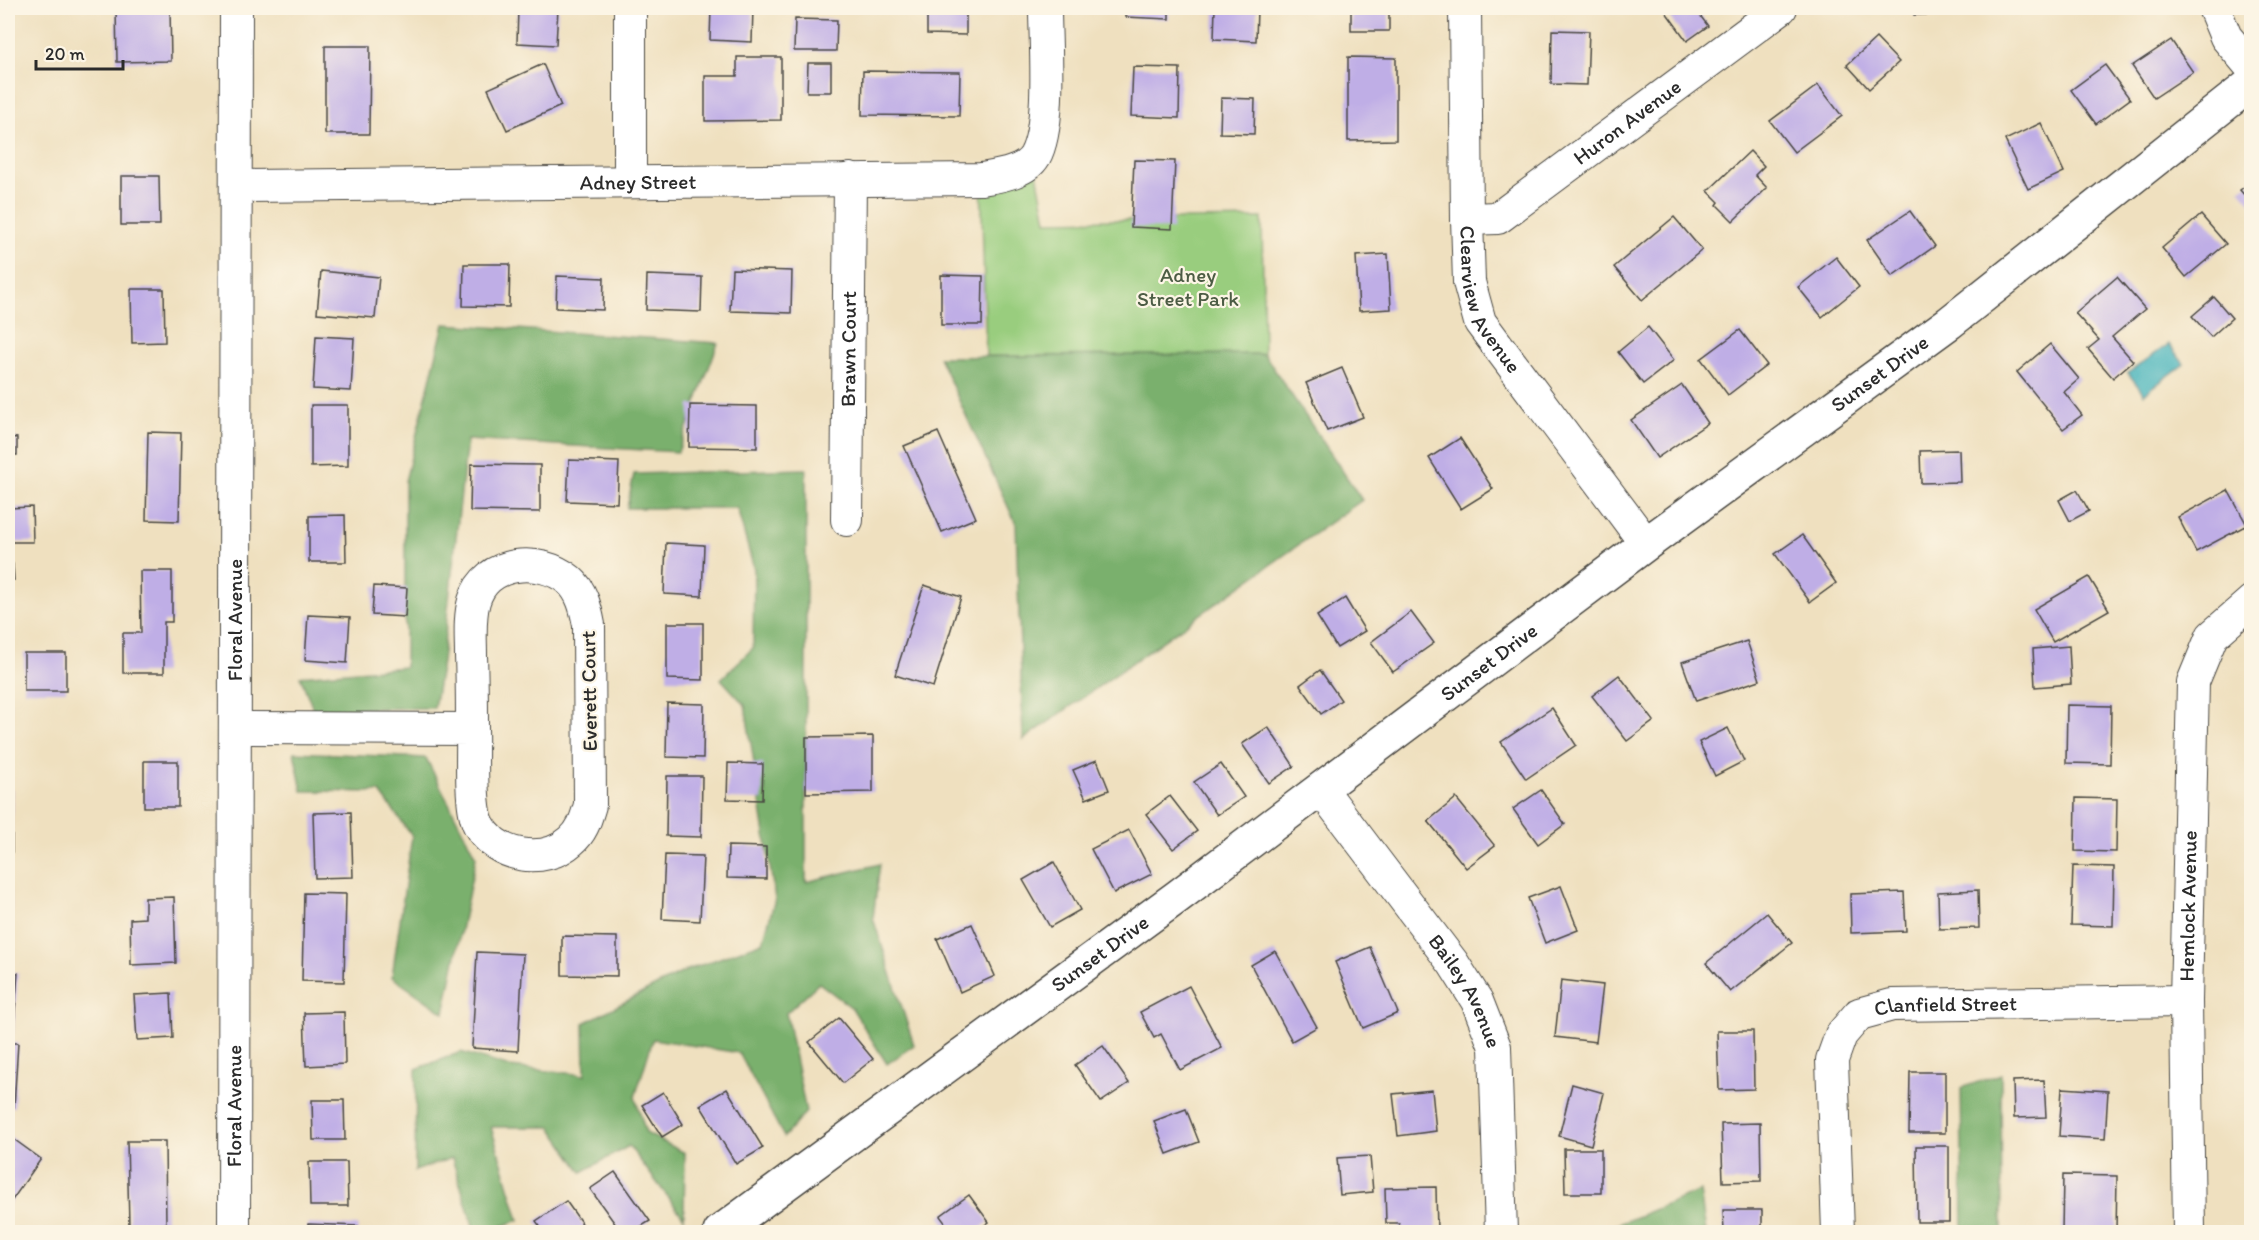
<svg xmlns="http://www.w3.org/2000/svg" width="2259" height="1240" viewBox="0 0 2259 1240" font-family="Itim,sans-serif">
<rect width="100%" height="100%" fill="#fcf5e5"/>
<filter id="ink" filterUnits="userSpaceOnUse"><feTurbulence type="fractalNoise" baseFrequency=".0167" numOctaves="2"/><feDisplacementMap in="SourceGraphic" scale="12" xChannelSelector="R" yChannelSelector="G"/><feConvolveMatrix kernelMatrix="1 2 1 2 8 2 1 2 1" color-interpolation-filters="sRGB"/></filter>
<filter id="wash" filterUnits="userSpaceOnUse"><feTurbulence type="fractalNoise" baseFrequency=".008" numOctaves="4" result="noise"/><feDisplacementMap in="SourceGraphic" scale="24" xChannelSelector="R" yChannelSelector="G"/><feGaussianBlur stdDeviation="1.35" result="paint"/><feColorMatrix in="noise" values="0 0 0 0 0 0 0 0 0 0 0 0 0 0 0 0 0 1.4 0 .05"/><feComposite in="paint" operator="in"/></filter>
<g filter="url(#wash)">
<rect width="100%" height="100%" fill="#efe0bf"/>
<polygon fill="#99cd7e" stroke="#627c54" stroke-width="1.5" points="1034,157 1046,221 1262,218 1264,354 986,356 981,179"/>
<g fill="#7ab06d" stroke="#526e4c" stroke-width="1.5">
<polygon points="444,324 718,343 678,452 467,440 442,662 434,708 313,709 300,676 405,667 405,481"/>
<polygon points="1264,354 1362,500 1023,740 1016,524 939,357"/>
<polygon points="806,469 806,882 880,864 873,918 914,1045 887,1064 852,1008 819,983 786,1013 806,1112 784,1137 739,1053 653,1039 635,1097 646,1133 685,1153 684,1218 629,1146 582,1172 551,1127 491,1127 519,1220 487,1232 475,1232 452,1158 415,1171 416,1069 461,1052 510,1067 585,1075 584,1023 685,971 763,942 775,899 745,705 721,679 753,648 754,569 737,508 627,508 634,474"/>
<polygon points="294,752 426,758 476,857 444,1013 392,977 412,836 380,792 302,791"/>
<polygon points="2001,1074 2002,1232 1963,1232 1961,1088"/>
<polygon points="1700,1191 1706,1232 1599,1232"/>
</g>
<polygon fill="#42b2bb" stroke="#366e73" stroke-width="1.5" points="2169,344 2184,364 2144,394 2128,373"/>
<g id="blocks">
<g fill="#bfaee6">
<polygon points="116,8 170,8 171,61 117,62"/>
<polygon points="518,8 558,8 556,45 517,43"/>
<polygon points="711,8 753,8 752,42 710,40"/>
<polygon points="927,8 966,8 966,35 927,34"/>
<polygon points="1125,8 1169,8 1169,19 1125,17"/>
<polygon points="1215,8 1257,8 1256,41 1214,39"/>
<rect x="1351" y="8" width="38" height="23"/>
<polygon points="1663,8 1700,8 1696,10 1708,26 1687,41"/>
<polygon points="1913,8 1953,8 1954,14 1914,15"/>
<polygon points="795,19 837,20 836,51 794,51"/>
<polygon points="1552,30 1589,31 1587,85 1551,84"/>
<polygon points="1876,38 1899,62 1869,89 1847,65"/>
<polygon points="2171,40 2193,72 2154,98 2132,66"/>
<polygon points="325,46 370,46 369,134 325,134"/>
<polygon points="737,57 781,57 781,120 705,121 705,76 737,76"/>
<polygon points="1348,57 1396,58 1396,140 1348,141"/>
<polygon points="808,63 831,63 831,92 807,92"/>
<polygon points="543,64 561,106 507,130 488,89"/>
<polygon points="2105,65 2130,99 2096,124 2071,90"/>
<polygon points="1133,67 1180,68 1179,118 1131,116"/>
<polygon points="863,71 960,72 959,116 862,115"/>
<polygon points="1818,85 1842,116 1794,152 1770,121"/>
<polygon points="1221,98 1255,99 1254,134 1220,133"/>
<polygon points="2041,123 2064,172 2028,189 2005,140"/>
<polygon points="1750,151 1764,166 1755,175 1767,188 1733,221 1717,205 1719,202 1708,191"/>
<polygon points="1134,160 1175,161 1172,229 1131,227"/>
<polygon points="121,176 159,176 160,225 121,225"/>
<polygon points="2252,181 2252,204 2240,190"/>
<polygon points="1910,211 1935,246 1892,276 1867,240"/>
<polygon points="2201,215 2226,244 2186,277 2162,248"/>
<polygon points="1674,217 1702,250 1642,300 1614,267"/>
<polygon points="1388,254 1391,309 1359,311 1356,256"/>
<polygon points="1836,257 1859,287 1822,317 1798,287"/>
<polygon points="464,264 510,264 509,307 463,306"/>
<polygon points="732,269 792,271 791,313 730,311"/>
<polygon points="321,271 379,277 375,318 317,313"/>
<polygon points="647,275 702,277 701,312 646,310"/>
<polygon points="941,275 983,276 982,325 941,325"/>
<polygon points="557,276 604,278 603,310 556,308"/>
<polygon points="2117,277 2145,309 2112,337 2133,361 2113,378 2088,349 2099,340 2075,313"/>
<polygon points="131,289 164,289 165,342 132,343"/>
<polygon points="2214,297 2232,318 2211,337 2192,316"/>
<polygon points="1648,327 1674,360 1643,384 1618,352"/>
<polygon points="1740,330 1767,365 1728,395 1701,359"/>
<polygon points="316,336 354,338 351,391 313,389"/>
<polygon points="2050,344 2079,379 2064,392 2082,415 2063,429 2017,372"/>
<polygon points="1342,368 1363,417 1327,431 1306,383"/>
<polygon points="1682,385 1708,423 1657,458 1631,420"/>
<polygon points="311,405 348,405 348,466 311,467"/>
<polygon points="690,405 757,406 757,448 689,447"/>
<polygon points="148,432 181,433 179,521 146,520"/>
<polygon points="938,432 976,518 942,532 904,446"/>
<polygon points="8,437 17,438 17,455 8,455"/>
<polygon points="1460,438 1493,489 1461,509 1429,458"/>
<polygon points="1959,450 1960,482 1921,483 1920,451"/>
<polygon points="569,460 619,462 617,503 567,501"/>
<polygon points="471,464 540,465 540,512 470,511"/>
<polygon points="2077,490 2089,511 2070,521 2059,500"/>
<polygon points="2228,490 2247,525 2196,552 2178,517"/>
<polygon points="32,507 33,542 8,542 8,508"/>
<polygon points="345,515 346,562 309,562 309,516"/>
<polygon points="1802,535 1836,583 1810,602 1775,554"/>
<polygon points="666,543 704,545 702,596 664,594"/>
<polygon points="8,564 13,564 14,580 8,581"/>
<polygon points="140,571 172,571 172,622 164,622 164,673 123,673 123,633 141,633"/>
<polygon points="2089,577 2109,610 2053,642 2034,609"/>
<polygon points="924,585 961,597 933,687 895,675"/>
<polygon points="374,586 407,588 405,617 372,615"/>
<polygon points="1345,598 1365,631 1337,648 1317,616"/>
<polygon points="1411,612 1434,643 1393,672 1371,642"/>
<polygon points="308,615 350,617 347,663 305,660"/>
<polygon points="667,623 703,623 703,680 667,679"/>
<polygon points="1747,641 1760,680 1696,701 1682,662"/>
<polygon points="2069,646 2071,684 2035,687 2033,649"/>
<rect x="24" y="653" width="42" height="38"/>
<polygon points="1320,670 1341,700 1321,714 1300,685"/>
<polygon points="1619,675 1654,721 1627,741 1592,696"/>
<polygon points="8,703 11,703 12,760 8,761"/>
<polygon points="667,703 704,704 703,758 666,757"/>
<polygon points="2067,705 2111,706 2110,764 2066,763"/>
<polygon points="1552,708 1576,745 1526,779 1501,742"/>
<polygon points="1268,727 1294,766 1269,783 1242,744"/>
<polygon points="1728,728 1744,761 1715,776 1699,742"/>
<polygon points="873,736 873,792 806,793 806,737"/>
<polygon points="1097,760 1109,790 1086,799 1073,770"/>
<rect x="144" y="761" width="34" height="46"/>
<polygon points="728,763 763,764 762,800 727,799"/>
<polygon points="1221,764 1244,797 1217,815 1194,782"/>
<polygon points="667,776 702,776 701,837 666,836"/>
<rect x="8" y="789" width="4" height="63"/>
<polygon points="1541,790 1565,824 1538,844 1513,809"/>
<polygon points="1170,796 1197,831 1173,849 1146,814"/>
<polygon points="1456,798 1495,846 1466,868 1428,821"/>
<polygon points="2076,798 2117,799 2116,852 2075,851"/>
<polygon points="351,812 353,877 315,878 313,813"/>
<polygon points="1129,830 1152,874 1114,893 1091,849"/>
<polygon points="728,846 766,847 766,879 727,878"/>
<polygon points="665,855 703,856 700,921 662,919"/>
<polygon points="1054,862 1080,910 1050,927 1023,880"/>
<polygon points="2073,866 2114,867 2113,926 2071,925"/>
<polygon points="1561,886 1578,930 1545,943 1528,898"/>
<polygon points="8,890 11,890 12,950 8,950"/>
<polygon points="1978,890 1979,928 1939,929 1938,892"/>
<polygon points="1904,892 1906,931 1851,933 1850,894"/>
<polygon points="304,893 346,894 344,982 302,981"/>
<polygon points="174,897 176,963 131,965 130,919 145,918 145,898"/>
<polygon points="1767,913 1792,943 1730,992 1706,963"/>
<polygon points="972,924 995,976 960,992 937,939"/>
<polygon points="562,936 617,937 617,976 562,975"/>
<polygon points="1370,947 1398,1013 1363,1028 1335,962"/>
<polygon points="1275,951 1317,1027 1292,1041 1251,965"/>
<polygon points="477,952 523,954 518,1051 472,1048"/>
<polygon points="8,972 18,973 13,1036 8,1036"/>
<polygon points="1561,980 1603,985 1596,1042 1555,1037"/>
<polygon points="1189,986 1222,1048 1180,1070 1161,1034 1154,1038 1140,1012"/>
<polygon points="171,993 173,1038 137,1040 134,995"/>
<polygon points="344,1012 345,1064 306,1066 304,1013"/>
<polygon points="839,1018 873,1059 843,1083 809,1042"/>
<polygon points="1717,1031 1753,1031 1754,1089 1719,1090"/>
<polygon points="8,1043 18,1043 14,1107 8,1107"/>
<polygon points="1103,1046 1129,1083 1101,1102 1075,1065"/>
<polygon points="1910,1072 1945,1072 1945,1133 1909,1133"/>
<polygon points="2044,1080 2046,1117 2014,1118 2013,1081"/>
<polygon points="1572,1084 1604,1093 1591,1145 1559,1136"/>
<polygon points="2062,1088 2108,1091 2105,1139 2059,1136"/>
<polygon points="727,1089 763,1148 736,1164 700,1105"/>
<polygon points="1432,1090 1436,1131 1398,1136 1393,1094"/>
<polygon points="663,1092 683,1124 662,1137 642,1105"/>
<polygon points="312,1100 344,1100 345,1140 313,1140"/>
<polygon points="1186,1109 1199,1142 1167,1154 1154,1121"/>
<polygon points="1760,1123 1761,1181 1723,1182 1721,1124"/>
<polygon points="8,1135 41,1159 8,1206"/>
<polygon points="127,1141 165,1141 166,1225 129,1225"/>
<polygon points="1916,1146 1949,1146 1949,1222 1917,1222"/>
<polygon points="1564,1149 1601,1149 1601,1193 1565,1193"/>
<polygon points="1370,1156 1373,1192 1340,1195 1337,1158"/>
<polygon points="309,1162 347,1162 348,1206 310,1206"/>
<polygon points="615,1172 650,1221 632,1232 621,1232 590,1189"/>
<polygon points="2063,1175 2117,1176 2116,1232 2062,1232"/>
<polygon points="1436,1187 1437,1232 1399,1232 1399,1223 1386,1223 1385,1188"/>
<polygon points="969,1195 989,1222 975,1232 934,1232 946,1224 940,1216"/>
<polygon points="566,1201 588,1232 544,1232 536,1221"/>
<polygon points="1723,1210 1762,1210 1762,1232 1724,1232"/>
<polygon points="308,1224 358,1226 357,1232 307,1232"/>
</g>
</g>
</g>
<g filter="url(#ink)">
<use href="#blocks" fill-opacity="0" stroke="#484641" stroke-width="1.5"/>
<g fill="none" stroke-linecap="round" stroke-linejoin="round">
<g stroke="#484641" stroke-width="34">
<g id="street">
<polyline points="630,8 630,182"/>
<path id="s1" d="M1465 8 1467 219 1469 282 1480 322 1646 544"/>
<polyline points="2214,8 2226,37 2252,68"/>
<path id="s2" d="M236 186 981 179C998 176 1025 173 1035 156 1052 125 1045 44 1045 8"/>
<path id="s3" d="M1467 219 1498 218 1781 8"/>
<path id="s4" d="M847 520 850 179"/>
<path d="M236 728 472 729C473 752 469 806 479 825 497 858 544 865 571 841 583 831 586 818 590 805L589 625C586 609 582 591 569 580 540 556 486 560 474 601 469 618 471 638 471 656 472 680 472 704 472 729"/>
<path id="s5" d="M1321 789 1453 963 1477 1001 1495 1047 1501 1232"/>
<path id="s6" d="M234 1232 236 8"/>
<path id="s7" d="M1838 1232 1832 1060 1841 1035 1859 1014 1892 1005 2186 1001"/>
<path id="s8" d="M2189 1232 2186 1001 2193 682 2212 636 2252 601"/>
</g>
</g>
<g stroke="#484641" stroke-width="36">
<g id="secondary">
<path id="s9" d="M720 1232 1177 897 1646 544 1949 323 2252 83"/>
</g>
</g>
<use href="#street" stroke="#fff" stroke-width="32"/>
<use href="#secondary" stroke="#fff" stroke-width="33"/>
</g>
</g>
<g text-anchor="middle" stroke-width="4.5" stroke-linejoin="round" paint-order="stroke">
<g font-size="21" fill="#2b2b2b" stroke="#fcf5e5">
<text dy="7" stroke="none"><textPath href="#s3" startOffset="192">Huron Avenue</textPath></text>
<text dy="7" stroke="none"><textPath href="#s2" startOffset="402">Adney Street</textPath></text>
<text dy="7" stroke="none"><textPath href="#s1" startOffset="297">Clearview Avenue</textPath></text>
<text dy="7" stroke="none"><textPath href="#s4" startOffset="171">Brawn Court</textPath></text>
<text dy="7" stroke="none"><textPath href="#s9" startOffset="1443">Sunset Drive</textPath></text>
<text dy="7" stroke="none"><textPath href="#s6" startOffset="612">Floral Avenue</textPath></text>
<text dy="7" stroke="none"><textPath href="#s9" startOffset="957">Sunset Drive</textPath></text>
<text transform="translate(589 691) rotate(-91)" y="7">Everett Court</text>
<text dy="7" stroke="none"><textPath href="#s8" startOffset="326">Hemlock Avenue</textPath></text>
<text dy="7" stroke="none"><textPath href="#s9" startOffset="471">Sunset Drive</textPath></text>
<text dy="7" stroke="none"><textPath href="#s5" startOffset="249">Bailey Avenue</textPath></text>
<text dy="7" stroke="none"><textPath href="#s7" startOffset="314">Clanfield Street</textPath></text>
<text dy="7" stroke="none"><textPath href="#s6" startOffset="126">Floral Avenue</textPath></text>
</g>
<g font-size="21" fill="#4c5c44" stroke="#fcf5e5">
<text x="1188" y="282">Adney<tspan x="1188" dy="24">Street Park</tspan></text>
</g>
</g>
<rect width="2259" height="1240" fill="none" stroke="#fcf5e5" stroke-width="30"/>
<path d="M36 60v9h87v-9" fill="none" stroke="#2b2b2b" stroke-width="3"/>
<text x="45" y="60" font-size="18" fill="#2b2b2b" stroke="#fcf5e5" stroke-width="4.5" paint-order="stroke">20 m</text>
</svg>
